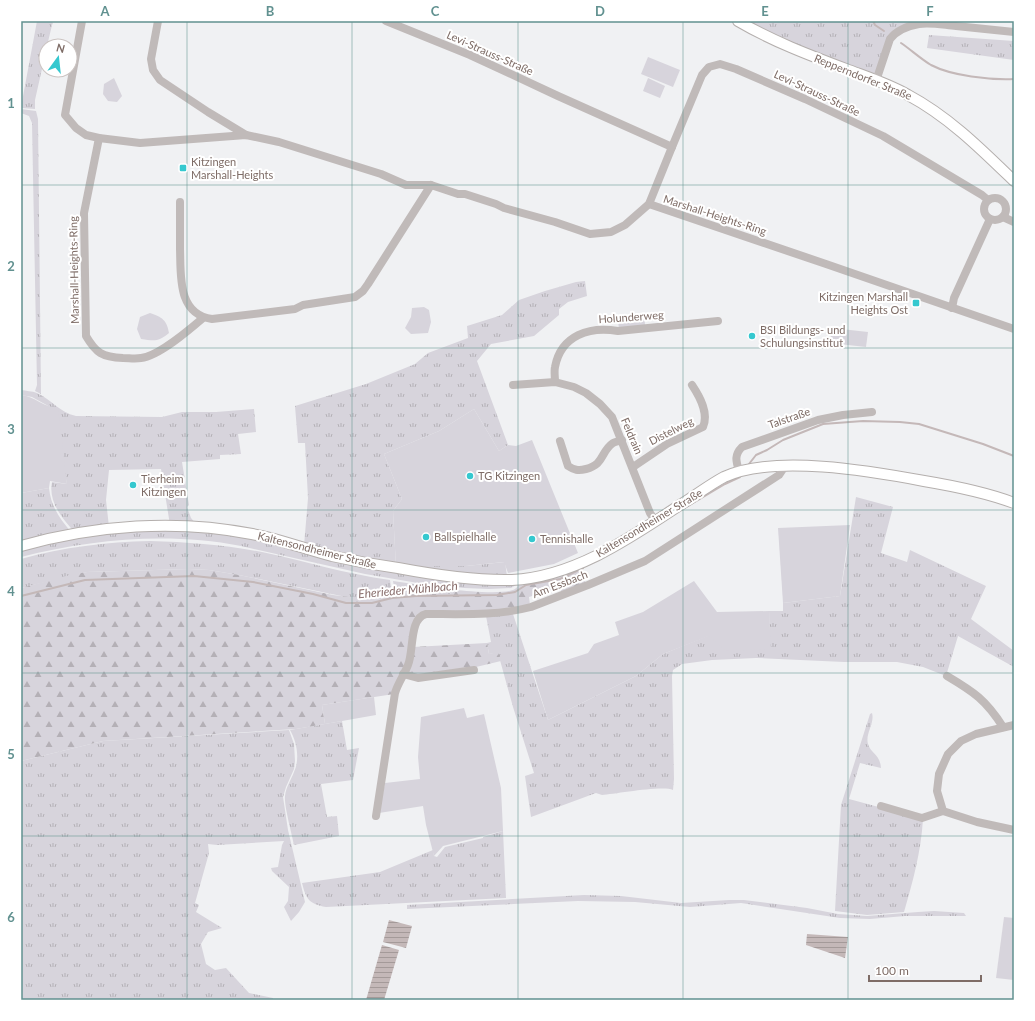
<svg xmlns="http://www.w3.org/2000/svg" width="1035" height="1021" viewBox="0 0 1035 1021" font-family="Lato,sans-serif">
<defs>
<pattern id="grass-tufts" width="24" height="20" patternUnits="userSpaceOnUse"><rect width="24" height="20" fill="#d7d4dc"/><path d="M3 7l-1-3M5 7V3M7 7l1-3M15 17l-1-3M17 17v-4M19 17l1-3" fill="none" stroke="#b4b0b6"/></pattern>
<pattern id="forest-firs" width="22" height="20" patternUnits="userSpaceOnUse"><rect width="22" height="20" fill="#d7d4dc"/><path d="M5 1l3.5 6h-7zM16 11l3.5 6h-7z" fill="#b4b0b6"/></pattern>
<pattern id="water-rules" width="6" height="5" patternUnits="userSpaceOnUse"><rect width="6" height="5" fill="#c4b8b8"/><path d="M0 2.5h6" fill="none" stroke="#a49a99"/></pattern>
</defs>
<rect width="100%" height="100%" fill="#f0f1f3"/>
<g fill="url(#grass-tufts)">
<polygon points="37,21 53,21 47,46 46,46 46,51 35,100 35,109 22,108 21,107"/>
<polygon points="745,21 911,21 911,23 893,32 876,72 872,75 789,43"/>
<polygon points="929,35 1014,41 1014,60 927,48"/>
<polygon points="21,109 36,111 38,119 41,394 35,391 37,385 32,123 29,116 21,113"/>
<polygon points="585,281 587,296 568,302 559,309 559,315 534,336 491,344 477,361 508,445 499,451 474,409 439,431 384,454 402,499 393,511 396,567 304,546 308,498 305,443 298,443 295,406 366,384 415,364 428,353 468,338 467,326 502,315 519,300 545,291 576,282"/>
<path d="M21 390C26 391 32 391 37 393 52 400 59 412 76 416L162 417 182 412H216L254 409 256 432 238 434 241 454 220 455V459L182 462 189 505 187 507 191 518 197 525H170L161 469 109 470 106 500 109 527 75 532C62 519 48 501 52 482L67 484 52 408 32 397 21 395Z"/>
<path d="M49 488C51 507 60 519 72 533L21 545V493Z"/>
<path d="M856 497 893 507 881 553 907 562 910 550 986 586 971 619 1014 651V667L958 636 946 676 923 667 897 662H844L756 658 712 660 682 664 673 670 672 676 674 779 673 790C663 785 615 794 602 795L596 793 531 817 525 776 534 773 513 707 498 653 489 654 487 643 491 642 486 616 513 614 548 720 636 676 663 654 710 635 770 649 769 611H783V603L840 596Z"/>
<path d="M113 530H208L315 553 516 582V585L511 588 489 589 464 588 418 583 365 574 241 546C168 532 93 539 21 557V549Z"/>
<path d="M150 541C188 542 225 545 262 552 305 561 346 574 390 580L392 594 381 599 371 600 351 598 239 575 209 570 189 569 87 572 21 588V559C64 547 106 542 150 541Z"/>
<polygon points="505,562 507,576 419,571 419,566 466,566"/>
<polygon points="393,581 455,590 450,594 436,594 412,592 395,593"/>
<path d="M872 713C875 723 865 734 868 744 871 754 880 754 881 768L860 763 849 799 923 819C921 852 913 881 904 912L867 915 835 911 841 805 870 714Z"/>
<path d="M342 721 347 750 359 748 353 780 321 784 327 817 337 816 339 836 294 845C292 834 284 806 285 796 286 787 291 780 294 772 300 759 297 742 290 730Z"/>
<polygon points="289,730 294,744 295,761 294,769 286,787 283,797 288,830 305,902 299,912 291,921 284,907 288,901 289,887 272,871 271,868 278,867 282,845 284,841 217,845 208,844 209,853 195,903 199,905 196,912 222,928 208,932 201,944 206,964 215,970 226,968 249,993 273,998 273,1000 21,1000 21,761 103,741"/>
<path d="M503 831 506 898 326 907C309 904 306 899 302 883L380 872 433 850 434 856 437 857 445 847 483 838V837Z"/>
<polygon points="584,895 621,896 681,903 729,900 744,900 807,908 838,914 867,916 918,912 934,911 964,913 966,916 905,916 870,919 840,918 741,903 690,907 635,902 578,901 407,909 407,905"/>
</g>
<path fill="url(#forest-firs)" d="M579 567 586 584 562 593 559 587 529 597 530 605 516 609 422 613 413 647 487 643 489 654 498 652 501 661 476 667 418 676 403 673 394 694 322 705 325 724 296 729 103 741 21 761V588L70 575 87 572 189 569 209 570 239 575 333 595 371 600 381 599 389 595 396 593 412 592 436 594H450L455 590C468 591 505 595 515 589 518 587 519 584 520 581Z"/>
<g fill="#d7d4dc">
<polygon points="648,57 680,70 673,87 641,74"/>
<polygon points="114,78 122,96 117,102 108,101 103,94 104,84"/>
<polygon points="648,78 665,86 660,98 643,91"/>
<polygon points="424,307 429,310 431,322 428,333 411,334 405,328 411,317 412,308"/>
<path d="M150 313C162 317 167 320 169 333 158 342 155 341 141 339L137 329 140 317Z"/>
<polygon points="644,313 645,325 619,329 618,321 634,320 634,315"/>
<polygon points="832,328 868,332 866,347 830,343"/>
<path d="M21 395C34 396 45 408 58 408L67 484 50 481 49 488 21 493Z"/>
<polygon points="474,409 499,451 508,445 516,446 532,440 578,553 554,564 508,573 504,562 466,566 420,566 419,571 396,567 393,511 402,499 384,454 439,431"/>
<polygon points="850,525 840,596 783,603 778,528"/>
<polygon points="694,581 717,612 769,611 771,649 726,651 709,636 663,654 636,676 548,720 533,671 588,653 594,644 619,635 615,622 643,612"/>
<polygon points="374,697 376,715 325,724 322,705"/>
<polygon points="464,708 467,718 484,714 501,788 503,831 443,846 434,856 426,825 423,806 379,813 385,783 420,779 418,757 421,717"/>
<polygon points="1004,917 1014,918 1014,980 996,978"/>
</g>
<g fill="url(#water-rules)">
<polygon points="389,920 412,926 406,948 383,942"/>
<polygon points="807,934 848,937 845,958 806,945"/>
<polygon points="382,945 399,950 384,1000 366,1000"/>
</g>
<g fill="none" stroke-linecap="round" stroke-linejoin="round">
<g stroke="#c4b8b8" stroke-width="2">
<polyline points="873,21 875,25 884,31"/>
<path d="M901 43C910 49 921 59 931 65 952 76 990 80 1014 79"/>
<polyline points="749,464 756,455 767,450 783,440 823,424 863,421 900,422 919,424 983,444 1014,456"/>
<polyline points="676,513 725,484 740,477"/>
<polyline points="21,596 85,580 194,576 253,582 313,594 346,603 372,603 392,598 416,596 497,595 515,592 526,585 560,579 583,568"/>
</g>
<g stroke="#b4afad" stroke-width="12">
<g id="major">
<path d="M738 21C772 41 809 55 846 69 867 77 889 84 908 95 949 117 981 149 1014 181"/>
<path d="M21 546C95 525 177 519 252 534 279 539 305 549 332 556 354 561 376 565 398 568 435 575 474 581 512 580 574 577 630 538 680 505 695 496 709 485 724 477 773 454 871 471 924 481 954 486 985 492 1014 503"/>
</g>
</g>
<g stroke="#c0bab9" stroke-width="8">
<polyline points="82,21 65,115 76,128 86,135 99,138 140,143 246,135 279,142 381,174 406,185 431,185 458,194 465,194 496,204 504,208 555,222 590,234 611,232 625,225 649,204 672,147 702,75 709,67 720,64 736,69 805,99 883,136 982,195 988,200"/>
<polyline points="158,21 151,59 153,70 160,80 208,112 246,135"/>
<polyline points="386,21 470,55 558,96 672,147"/>
<path d="M876 81 890 39C897 30 907 26 919 24 930 22 944 25 956 26 975 28 995 30 1014 32"/>
<path d="M99 138 84 213 86 336C96 353 102 357 123 358 129 358 135 359 141 358 159 356 189 330 203 318"/>
<circle cx="995" cy="209" r="11"/>
<path d="M180 202C180 218 180 233 180 249 181 275 177 314 212 319L295 309 303 305 355 297 363 291 368 284 431 185"/>
<polyline points="649,204 826,264 1014,329"/>
<polyline points="1003,217 1014,222"/>
<polyline points="952,308 954,298 990,219"/>
<path d="M555 382C555 377 554 371 555 367 561 335 590 326 618 331L718 321"/>
<polyline points="513,385 555,382 574,387 586,393 600,404 612,417 650,513 656,522"/>
<path d="M560 441 568 466C574 470 578 471 586 469 605 464 600 452 613 443 615 442 619 441 622 440"/>
<path d="M633 467 667 444 703 427C709 413 700 397 692 385"/>
<path d="M739 471C736 461 734 455 742 447L818 420 843 415 872 412"/>
<polyline points="403,674 418,678 474,670"/>
<path d="M947 676C974 692 986 700 1003 727"/>
<polyline points="1014,725 976,734 961,741 948,754 939,774 937,791 943,811 977,822 1014,830"/>
<polyline points="881,806 922,818 943,811"/>
<path d="M376 816 395 693C398 683 404 675 408 665 414 651 409 618 426 614 461 614 497 616 531 607L588 585 645 561 779 475 785 466"/>
</g>
<use href="#major" stroke="#fff" stroke-width="10"/>
</g>
<path fill="none" stroke="#619190" stroke-width="1" stroke-opacity="0.55" d="M187 21V1000M352 21V1000M518 21V1000M683 21V1000M848 21V1000M21 185H1014M21 348H1014M21 510H1014M21 673H1014M21 836H1014"/>
<g fill="#35c8cf" stroke="#fff" stroke-width="1.5">
<rect x="179" y="164" width="8" height="8" rx="2"/>
<rect x="912" y="299" width="8" height="8" rx="2"/>
<circle cx="752" cy="336" r="4"/>
<circle cx="470" cy="476" r="4"/>
<circle cx="133" cy="485" r="4"/>
<circle cx="426" cy="537" r="4"/>
<circle cx="532" cy="539" r="4"/>
</g>
<g text-anchor="middle" stroke-width="4" stroke-linejoin="round" paint-order="stroke">
<g font-size="11" fill="#7e6c66" stroke="#fff">
<text transform="translate(490 53) rotate(24)" y="4">Levi-Strauss-Straße</text>
<text transform="translate(863 77) rotate(22)" y="4">Repperndorfer Straße</text>
<text transform="translate(817 93) rotate(25)" y="4">Levi-Strauss-Straße</text>
<text transform="translate(715 215) rotate(18)" y="4">Marshall-Heights-Ring</text>
<text transform="translate(74 270) rotate(-91)" y="4">Marshall-Heights-Ring</text>
<text transform="translate(631 317) rotate(-4)" y="4">Holunderweg</text>
<text transform="translate(789 418) rotate(-19)" y="4">Talstraße</text>
<text transform="translate(671 431) rotate(-27)" y="4">Distelweg</text>
<text transform="translate(632 436) rotate(67)" y="4">Feldrain</text>
<text transform="translate(649 523) rotate(-31)" y="4">Kaltensondheimer Straße</text>
<text transform="translate(317 550) rotate(14)" y="4">Kaltensondheimer Straße</text>
<text transform="translate(560 584) rotate(-21)" y="4">Am Essbach</text>
</g>
<g font-size="11" fill="#7e6c66" stroke="#fff" text-anchor="start">
<text x="191" y="166">Kitzingen<tspan x="191" dy="13">Marshall-Heights</tspan></text>
<text x="908" y="301" text-anchor="end">Kitzingen Marshall<tspan x="908" dy="13">Heights Ost</tspan></text>
<text x="760" y="334">BSI Bildungs- und<tspan x="760" dy="13">Schulungsinstitut</tspan></text>
<text x="478" y="480">TG Kitzingen</text>
<text x="141" y="483">Tierheim<tspan x="141" dy="13">Kitzingen</tspan></text>
<text x="434" y="541">Ballspielhalle</text>
<text x="540" y="543">Tennishalle</text>
</g>
<g font-size="12" font-style="italic" fill="#896e6c" stroke="#fff">
<text transform="translate(408 590) rotate(-5)" y="4">Eherieder Mühlbach</text>
</g>
</g>
<rect width="1035" height="1021" fill="none" stroke="#ffffff" stroke-width="44"/>
<g transform="translate(58 58) rotate(15)"><circle r="19" fill="#ffffff" stroke="#cbc4c2"/>
<path d="M0-3L7 15L0 10L-7 15Z" fill="#35c8cf"/>
<text y="-6" font-size="11" font-weight="bold" text-anchor="middle" fill="#7e6c66">N</text>
</g>
<path d="M869 975v6h112v-6" fill="none" stroke="#7e6c66" stroke-width="2"/>
<text x="875" y="975" font-size="12" fill="#7e6c66" stroke="#ffffff" stroke-width="3" paint-order="stroke">100 m</text>
<rect x="22" y="22" width="991" height="977" fill="none" stroke="#619190" stroke-width="1.5"/>
<g font-size="13" text-anchor="middle" font-weight="bold" fill="#619190">
<text x="105" y="16">A</text>
<text x="270" y="16">B</text>
<text x="435" y="16">C</text>
<text x="600" y="16">D</text>
<text x="765" y="16">E</text>
<text x="930" y="16">F</text>
<text x="11" y="108">1</text>
<text x="11" y="271">2</text>
<text x="11" y="434">3</text>
<text x="11" y="596">4</text>
<text x="11" y="759">5</text>
<text x="11" y="922">6</text>
</g>
</svg>
